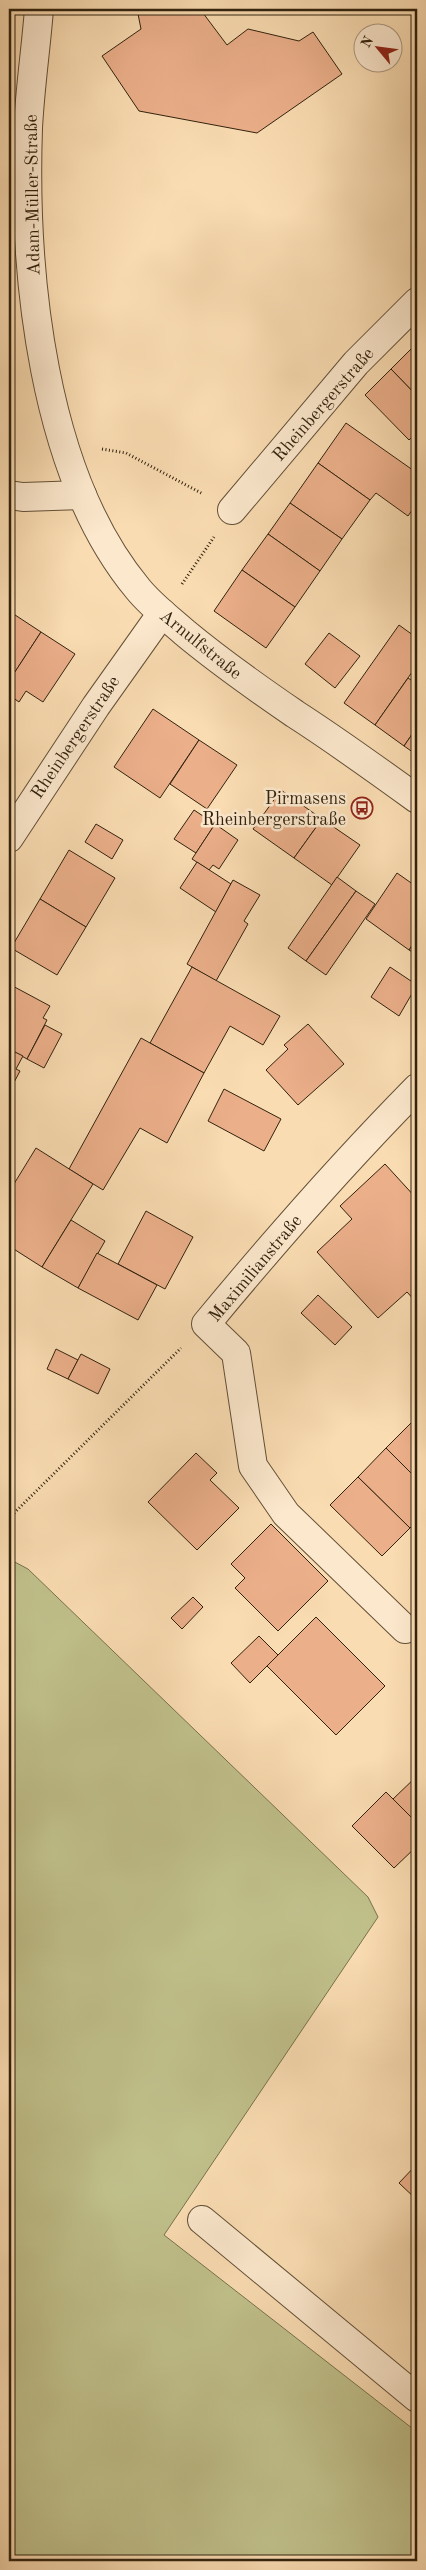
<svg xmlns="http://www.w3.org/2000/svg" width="426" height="2570" viewBox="0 0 426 2570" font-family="'Old Standard TT',serif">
<rect width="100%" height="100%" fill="#fadcb2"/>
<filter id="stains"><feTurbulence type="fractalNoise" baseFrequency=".004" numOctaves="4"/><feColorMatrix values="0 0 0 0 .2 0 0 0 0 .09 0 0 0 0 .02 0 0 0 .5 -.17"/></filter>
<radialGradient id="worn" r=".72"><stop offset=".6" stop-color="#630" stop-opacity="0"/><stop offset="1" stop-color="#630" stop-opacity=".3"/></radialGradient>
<polygon fill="#c0c08b" stroke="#78714c" points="9,1559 28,1569 368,1897 378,1917 164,2235 417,2432 417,2561 9,2561"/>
<g fill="#ebaf8a" stroke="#31220e">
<polygon points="137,9 200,9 227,45 248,29 299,41 313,32 342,74 257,133 139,111 102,56 141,29"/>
<polygon points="417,343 417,396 391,369"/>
<polygon points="391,369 417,396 417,432 409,440 365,395"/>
<polygon points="346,423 417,473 417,503 408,516 376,493 370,500 318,463"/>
<polygon points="318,463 370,500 342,539 290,503"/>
<polygon points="290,503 342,539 320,571 268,534"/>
<polygon points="268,534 320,571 295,607 242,570"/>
<polygon points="242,570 295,607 266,648 214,611"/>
<polygon points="9,611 41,632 11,678 9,677"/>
<polygon points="399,625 417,638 417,665 375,725 344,703"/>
<polygon points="41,632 75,654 43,702 26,691 19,702 9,695 9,681"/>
<polygon points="329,633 360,656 335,688 305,664"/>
<polygon points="408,678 417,684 417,727 404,746 375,725"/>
<polygon points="153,709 199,740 160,798 114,767"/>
<polygon points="417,727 417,755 404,746"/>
<polygon points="199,740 237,765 207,809 170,784"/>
<polygon points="281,790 322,819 294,858 253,829"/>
<polygon points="194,810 215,824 196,853 174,839"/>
<polygon points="322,819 360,845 332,885 294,858"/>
<polygon points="96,824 123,840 112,859 85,842"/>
<polygon points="215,824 238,840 219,869 213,865 209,870 192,859"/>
<polygon points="69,850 115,878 86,927 40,899"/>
<polygon points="197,862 231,884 216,912 180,888"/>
<polygon points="397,873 417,887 417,938 409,950 366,919"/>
<polygon points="337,877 356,891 306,961 288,948"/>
<polygon points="233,880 260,895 244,921 248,924 216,981 187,964"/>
<polygon points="356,891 375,904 326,975 306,961"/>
<polygon points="40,899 86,927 57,975 11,948"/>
<polygon points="417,938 417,955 409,950"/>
<polygon points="192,967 280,1016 263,1045 230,1026 204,1073 150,1043"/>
<polygon points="390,967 417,985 399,1016 371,997"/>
<polygon points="9,984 50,1006 43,1018 47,1020 27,1059 9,1049"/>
<polygon points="308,1024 344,1064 298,1105 266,1070 288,1049 284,1045"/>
<polygon points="45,1025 62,1034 44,1068 27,1059"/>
<polygon points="141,1038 204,1073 167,1143 140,1128 103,1190 69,1169"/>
<polygon points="9,1049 23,1056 16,1069 20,1071 9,1092"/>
<polygon points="224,1089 281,1119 264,1151 208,1121"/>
<polygon points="36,1148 93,1184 42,1267 9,1246 9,1192"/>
<polygon points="385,1164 417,1199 417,1303 407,1292 378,1318 317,1252 352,1219 340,1206"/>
<polygon points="146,1211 193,1237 165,1289 118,1264"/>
<polygon points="71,1220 105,1241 78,1288 42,1267"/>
<polygon points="97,1253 157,1285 138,1320 78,1288"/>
<polygon points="318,1295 352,1327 335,1345 301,1313"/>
<polygon points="56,1349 78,1360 68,1379 47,1369"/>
<polygon points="81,1354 110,1369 98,1394 68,1379"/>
<polygon points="414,1420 417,1423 417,1479 386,1448"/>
<polygon points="386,1448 417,1479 417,1521 410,1528 358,1477"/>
<polygon points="196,1453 217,1473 210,1480 239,1508 197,1550 148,1502"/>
<polygon points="358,1477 410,1528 382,1556 330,1505"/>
<polygon points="271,1524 328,1581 278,1631 235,1588 245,1578 231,1564"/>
<polygon points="193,1597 203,1607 182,1629 171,1618"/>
<polygon points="316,1617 385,1686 336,1735 267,1666"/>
<polygon points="259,1636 278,1655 250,1683 231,1663"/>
<polygon points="417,1776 417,1823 393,1799"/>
<polygon points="386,1792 417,1823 417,1846 394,1868 352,1826"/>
<polygon points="417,2164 417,2200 399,2183"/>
</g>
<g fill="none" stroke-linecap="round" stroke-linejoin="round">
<g stroke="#635037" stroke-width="30">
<g id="minor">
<path d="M39 9C36 48 30 88 28 128 23 273 42 474 138 589 151 605 168 618 184 632 220 662 257 688 295 714 337 741 377 770 417 799"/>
<polyline points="9,495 23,497 82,495"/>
<polyline points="232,510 356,363 417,302"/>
<polyline points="9,838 96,706 162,613"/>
<path d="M405 1629 286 1514 253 1466 236 1353 206 1324C273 1243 343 1163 417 1088"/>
<polyline points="202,2220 417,2398"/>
</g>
</g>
<g stroke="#31220e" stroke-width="3" stroke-dasharray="1 2.5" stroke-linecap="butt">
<polyline points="102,449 126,453 203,494"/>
<polyline points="182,584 214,537"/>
<polyline points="9,1518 181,1348"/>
</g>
<use href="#minor" stroke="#fce8cd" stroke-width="28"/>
</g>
<defs>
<g id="bus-ring" transform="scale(1.125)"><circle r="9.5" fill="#fce8cd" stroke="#8f2418" stroke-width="1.5"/><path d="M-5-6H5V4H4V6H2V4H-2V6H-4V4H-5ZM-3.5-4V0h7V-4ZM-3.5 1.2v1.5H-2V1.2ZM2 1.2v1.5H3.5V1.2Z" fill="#8f2418"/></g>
</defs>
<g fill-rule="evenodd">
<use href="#bus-ring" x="362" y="808"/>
</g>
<g text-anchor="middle" stroke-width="5" stroke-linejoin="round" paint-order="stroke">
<g font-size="18" fill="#31220e" stroke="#fce8cd">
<text transform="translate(32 195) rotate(-91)" y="6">Adam-Müller-Straße</text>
<text transform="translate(323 404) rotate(-49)" y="6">Rheinbergerstraße</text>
<text transform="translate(201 644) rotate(39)" y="6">Arnulfstraße</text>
<text transform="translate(75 737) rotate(-56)" y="6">Rheinbergerstraße</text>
<text transform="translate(255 1268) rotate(-50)" y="6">Maximilianstraße</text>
</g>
<g font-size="18" fill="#31220e" stroke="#fce8cd" text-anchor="end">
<text x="346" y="804">Pirmasens<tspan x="346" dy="21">Rheinbergerstraße</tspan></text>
</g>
</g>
<rect width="426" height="2570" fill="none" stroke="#fadcb2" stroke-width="30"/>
<rect x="10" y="10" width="406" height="2550" fill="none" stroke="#31220e" stroke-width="2.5"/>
<rect x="15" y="15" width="396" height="2540" fill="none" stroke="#31220e"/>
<g transform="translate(378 48) rotate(299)"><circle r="24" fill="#fce8cd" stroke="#ab9981"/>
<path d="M0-4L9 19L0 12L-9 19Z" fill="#8f2418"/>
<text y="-8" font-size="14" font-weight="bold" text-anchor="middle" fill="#31220e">N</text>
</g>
<rect width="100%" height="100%" filter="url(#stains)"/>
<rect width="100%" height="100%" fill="url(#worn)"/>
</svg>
